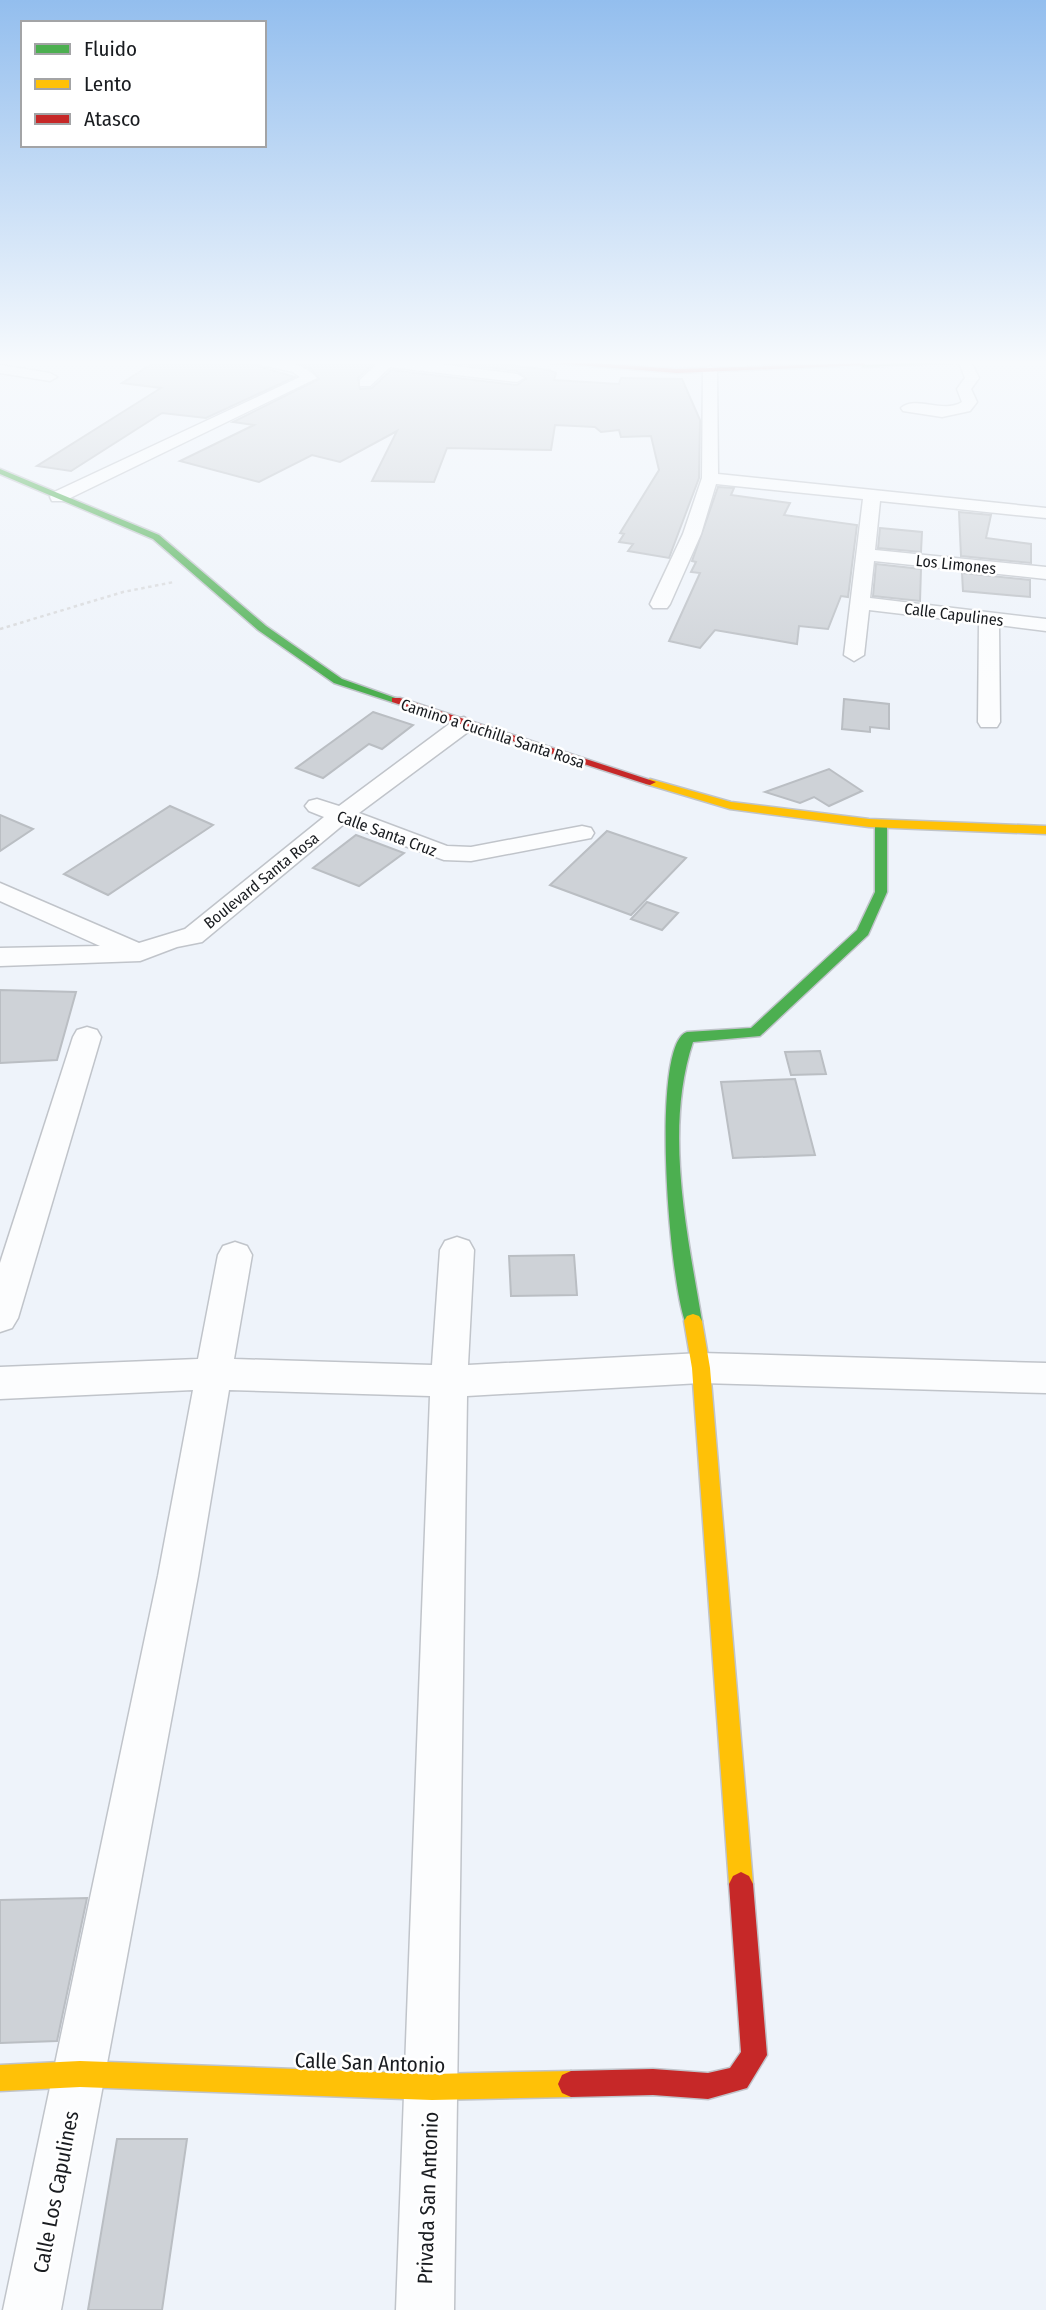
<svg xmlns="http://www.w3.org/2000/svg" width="1046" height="2310" viewBox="0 0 1046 2310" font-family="'Fira Sans Condensed',sans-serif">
<rect width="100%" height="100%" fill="#eef3fa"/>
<g fill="#ced2d7" stroke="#babec3" stroke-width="2">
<polygon points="158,360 237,360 295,377 206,418 162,413 71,471 37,466 161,388 122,383"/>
<polygon points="291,360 377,360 358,378 360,389 372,388 391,370 517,385 526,379 517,371 431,360 467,360 549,370 556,373 554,380 619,384 621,378 682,379 700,420 699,478 669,558 628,551 633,544 619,542 624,534 620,533 659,470 651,436 621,437 619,430 601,432 595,427 555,425 551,450 447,448 434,482 372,481 397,431 340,462 312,455 259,482 180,461 254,425 233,422 319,379 311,369"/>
<polygon points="718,487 734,488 731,495 790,503 784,515 857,525 848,597 841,596 828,629 799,626 797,644 715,630 700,648 669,641 700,573 691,572 696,562 692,561"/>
<polygon points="959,512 991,515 986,538 1031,544 1031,563 961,556"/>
<polygon points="880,528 922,532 921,552 878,548"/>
<polygon points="876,564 921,569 920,601 873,596"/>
<polygon points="962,573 1030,580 1030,597 963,591"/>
<polygon points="844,699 889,704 889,729 870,727 870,732 842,729"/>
<polygon points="373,712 413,725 382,749 369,744 323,778 296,768"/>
<polygon points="829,769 862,791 829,806 814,797 800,803 765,792"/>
<polygon points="170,806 213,825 108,895 64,874"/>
<polygon points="0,815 33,829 0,851"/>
<polygon points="607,831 686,858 631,915 550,885"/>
<polygon points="356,835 404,853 359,886 313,868"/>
<polygon points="647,902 678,913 662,930 631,919"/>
<polygon points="0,990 76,992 57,1060 0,1063"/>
<polygon points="820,1051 826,1074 791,1075 785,1052"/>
<polygon points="795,1079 815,1155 733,1158 721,1082"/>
<polygon points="574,1255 577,1295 511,1296 509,1256"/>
<polygon points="87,1898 57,2041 0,2043 0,1900"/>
<polygon points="117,2139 187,2139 162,2310 88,2310"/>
</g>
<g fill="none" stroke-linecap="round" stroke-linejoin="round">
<g stroke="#c0c4ca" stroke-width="3">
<g id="street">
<path d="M239 360C265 360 298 357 317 378L64 501H52L50 497 52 493 300 377 293 372Z"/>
<polygon points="381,360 408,360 517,374 524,378 517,382 390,367 370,386 360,386 360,380"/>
<path d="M958 360H970L979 378 971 389 977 402 970 411 942 417 903 411 901 408C915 395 944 414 962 402L957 389 965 378Z"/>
<polygon points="0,365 50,373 57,377 50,381 0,373"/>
<polygon points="710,366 717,370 718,474 1046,508 1046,518 880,501 875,550 1046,567 1046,579 874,561 870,598 1046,619 1046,631 999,625 1000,722 997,727 981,727 978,722 979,623 869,610 864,655 854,661 844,655 863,499 716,484 701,534 670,604 667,608 653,608 650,604 683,534 702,478 703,370"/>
<polygon points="464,717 475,724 472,729 359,813 447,846 471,847 582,826 591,828 594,833 591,838 471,861 444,860 344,824 202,942 177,947 140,961 0,966 0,948 100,946 0,901 0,883 139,943 185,929 324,817 309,811 305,806 309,801 317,799 339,806 456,719"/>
<polygon points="87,1027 97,1030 101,1037 18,1318 12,1328 0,1332 0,1263 73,1037 77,1030"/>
<polygon points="457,1237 469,1241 474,1250 468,1365 701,1353 1046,1363 1046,1393 701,1383 467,1396 454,2310 396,2310 430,1396 229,1390 198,1576 61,2310 3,2310 158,1576 193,1390 0,1399 0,1367 198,1359 218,1255 223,1246 235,1242 247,1246 252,1255 234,1359 432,1365 440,1250 445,1241"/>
</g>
</g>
<g stroke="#c0c4ca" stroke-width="3">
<g id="fast">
<polygon points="941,360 1018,360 863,367 860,365"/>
<polygon points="0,469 159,535 266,626 342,679 401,700 392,702 334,683 258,630 153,539 0,474"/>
<path d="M881 820 887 824V892L868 935 760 1036 693 1042C664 1130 687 1232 702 1321L699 1326 693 1328 687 1326C670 1293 649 1043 687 1032L751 1028 857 930 875 892V824Z"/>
</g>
</g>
<g stroke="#c0c4ca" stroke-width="3">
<g id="slow">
<polygon points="650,779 731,802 869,819 1046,826 1046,834 869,827 730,809 646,784 644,782"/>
<polygon points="693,1314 699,1316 702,1321 710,1368 753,1884 749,1892 741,1896 733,1892 729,1884 692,1368 684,1321 687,1316"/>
<polygon points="80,2061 432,2074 571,2071 580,2075 584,2084 580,2093 571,2097 432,2100 80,2087 0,2091 0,2065"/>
</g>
</g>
<g stroke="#c0c4ca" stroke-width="3">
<g id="jam">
<polygon points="516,360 554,360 677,369 863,363 866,365 677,373"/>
<polygon points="392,698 400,698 656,782 650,785 646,784 392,702"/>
<polygon points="741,1872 749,1876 753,1884 767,2055 747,2088 708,2099 653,2095 571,2097 562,2093 558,2084 562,2075 571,2071 653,2069 708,2073 730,2068 741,2052 729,1884 733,1876"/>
</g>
</g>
<polyline stroke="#d7d8da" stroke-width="2.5" stroke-dasharray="3.5 3.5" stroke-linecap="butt" points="0,629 123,592 174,582"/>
<use href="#street" fill="#fcfdfe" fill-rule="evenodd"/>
<use href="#fast" fill="#4caf50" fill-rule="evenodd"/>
<use href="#slow" fill="#ffc107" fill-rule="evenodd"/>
<use href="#jam" fill="#c62828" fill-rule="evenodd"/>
</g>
<linearGradient id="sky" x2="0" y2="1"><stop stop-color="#93beee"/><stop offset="0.53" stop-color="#f7fafd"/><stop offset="1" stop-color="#f7fafd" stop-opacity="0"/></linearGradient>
<rect width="1046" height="684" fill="url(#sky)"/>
<g text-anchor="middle" stroke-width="5" stroke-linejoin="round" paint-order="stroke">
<g font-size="16" fill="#191c20" stroke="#fff">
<text transform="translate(956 564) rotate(6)" y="6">Los Limones</text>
<text transform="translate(954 614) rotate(7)" y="6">Calle Capulines</text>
<text transform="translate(493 733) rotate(18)" y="6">Camino a Cuchilla Santa Rosa</text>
<text transform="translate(387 833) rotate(20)" y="6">Calle Santa Cruz</text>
<text transform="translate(261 880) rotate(-39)" y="6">Boulevard Santa Rosa</text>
</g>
<g font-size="21" fill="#191c20" stroke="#fff">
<text transform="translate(370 2063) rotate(2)" y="7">Calle San Antonio</text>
<text transform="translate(56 2192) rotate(-79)" y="7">Calle Los Capulines</text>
<text transform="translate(428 2198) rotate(-88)" y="7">Privada San Antonio</text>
</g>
</g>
<rect x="21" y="21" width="245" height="126" fill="#ffffff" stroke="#a3a4a6" stroke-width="2"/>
<rect x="35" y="44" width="35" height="10" fill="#4caf50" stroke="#a3a4a6" stroke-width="2"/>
<text x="84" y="56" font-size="21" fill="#191c20">Fluido</text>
<rect x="35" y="79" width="35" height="10" fill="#ffc107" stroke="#a3a4a6" stroke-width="2"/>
<text x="84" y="91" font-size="21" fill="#191c20">Lento</text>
<rect x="35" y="114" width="35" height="10" fill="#c62828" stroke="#a3a4a6" stroke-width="2"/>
<text x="84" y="126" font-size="21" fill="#191c20">Atasco</text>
</svg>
